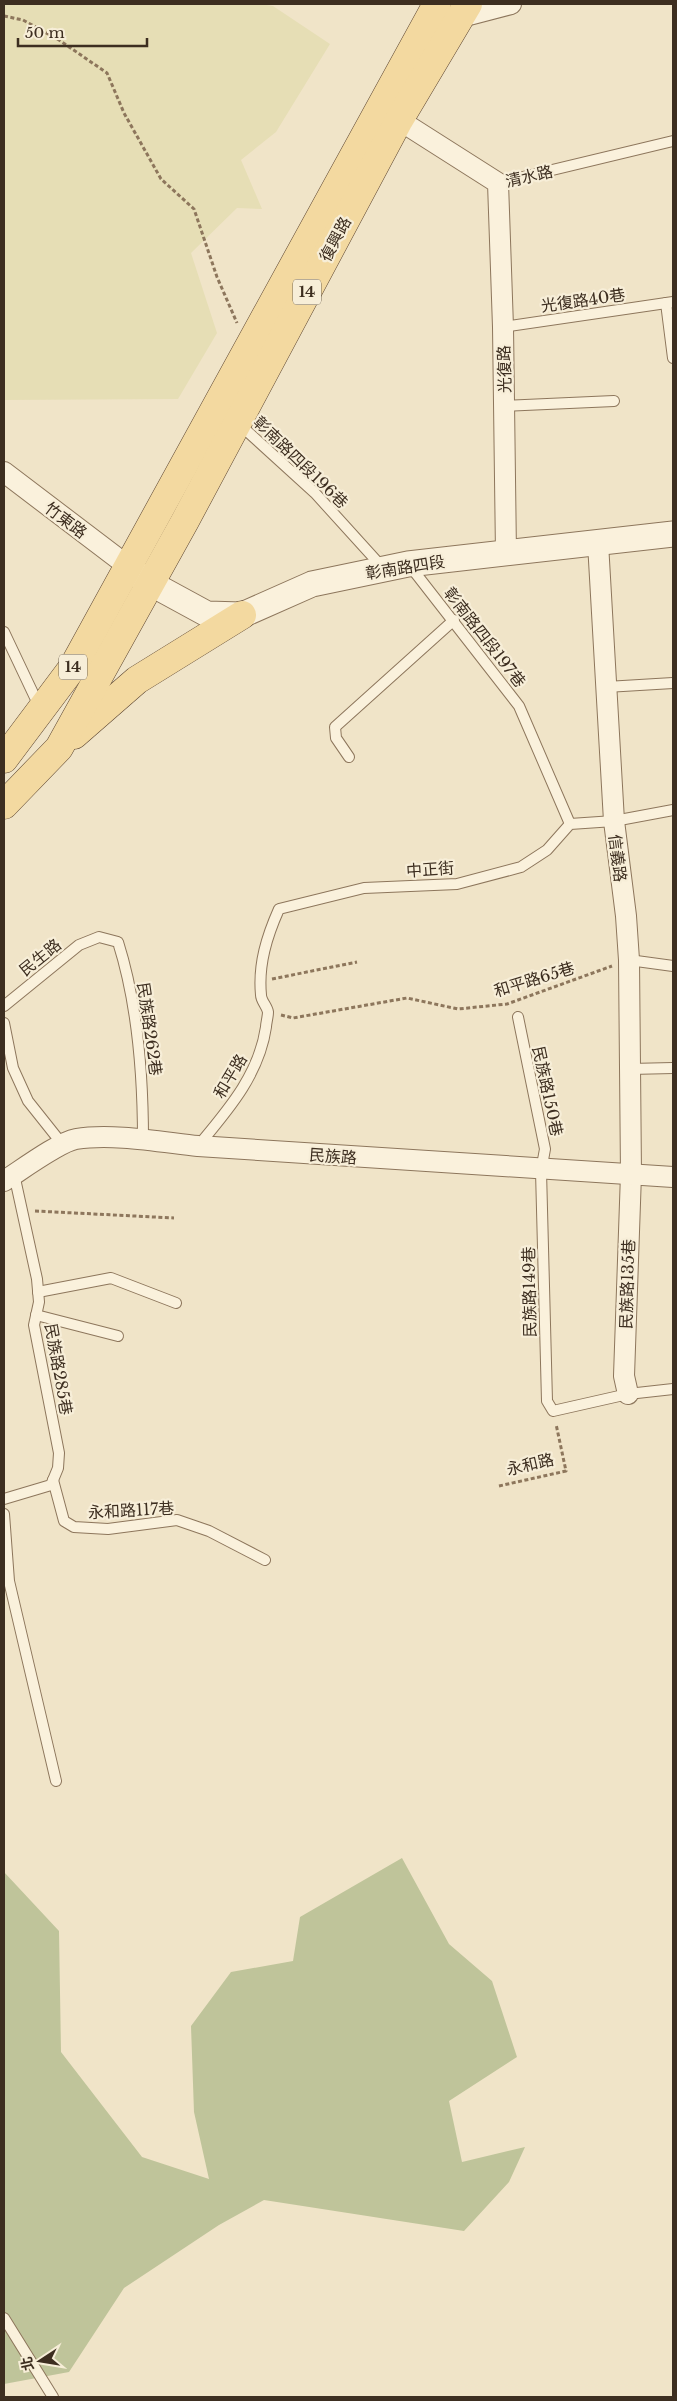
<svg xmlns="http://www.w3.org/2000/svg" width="677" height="2401" viewBox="0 0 677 2401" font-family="'Libre Baskerville','Noto Sans TC',serif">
<rect width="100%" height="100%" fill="#f0e4c8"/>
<polygon fill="#e6deb5" points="4,4 260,4 273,6 330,44 276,132 241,160 262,209 237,208 191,253 217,333 178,399 4,400"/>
<polygon fill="#bfc49a" points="402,1858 449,1944 492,1981 517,2057 449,2101 462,2162 525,2147 509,2182 464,2231 264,2200 219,2225 124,2288 69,2372 4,2384 4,1872 59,1931 61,2052 142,2157 209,2179 194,2112 191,2026 231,1972 293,1961 300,1917"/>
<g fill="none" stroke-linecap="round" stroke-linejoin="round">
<g stroke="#8d765c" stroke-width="12">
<g id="service">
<polyline points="498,183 673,141"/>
<polyline points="666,303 673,358"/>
<polyline points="503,327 673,302"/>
<polyline points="504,406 614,401"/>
<polyline points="238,423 315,493 383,568"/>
<polyline points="410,566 519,706 570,824"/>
<polyline points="4,632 40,708"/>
<polyline points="606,687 673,683"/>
<polyline points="349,757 336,738 335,727 454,620"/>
<polyline points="629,960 673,966"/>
<path d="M4 1006 79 945 99 937 118 942C138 1005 143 1074 143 1140"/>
<polyline points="518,1017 545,1149 541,1171 547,1401 553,1411 628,1394 673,1389"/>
<polyline points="4,1023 13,1068 28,1101 63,1145"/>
<polyline points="630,1069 673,1068"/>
<path d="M198 1146C228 1110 259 1075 266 1027 266 1023 268 1017 268 1012 267 1006 261 1001 261 995 258 964 267 936 279 909L364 888 457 884 521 867 547 850 570 824 614 821 673 810"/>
<polyline points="38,1292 111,1278 176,1303"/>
<polyline points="36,1315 118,1336"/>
<polyline points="53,1480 64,1521 74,1527 108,1529 177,1520 209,1531 265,1560"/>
<polyline points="4,1499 51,1485 58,1468 59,1453 34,1325 39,1302 37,1279 14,1174"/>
<polyline points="4,1514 9,1581 56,1781"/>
<polyline points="4,2318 53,2397"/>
</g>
</g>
<g stroke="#8d765c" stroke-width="22">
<g id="minor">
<polyline points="461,17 511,4"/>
<polyline points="399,120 498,183 503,327 506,554"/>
<polyline points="4,472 129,567"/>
<polyline points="598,543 614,821 626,916 629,960 631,1174 624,1376 628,1394"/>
<path d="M4 1181C20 1171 59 1142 76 1139 112 1133 161 1142 198 1146L673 1177"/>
</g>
</g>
<g stroke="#8d765c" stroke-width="27">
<polyline id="tertiary" points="135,572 150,583 207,614 242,615 312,584 408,564 673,534"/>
</g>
<g stroke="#5b4430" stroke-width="29">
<g id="primary">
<polyline points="74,735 137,680 242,615"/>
<polyline points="4,759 73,667 437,4"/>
<polyline points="4,805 59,748 185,521 399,120 468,4"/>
</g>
</g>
<g stroke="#8d765c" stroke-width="3" stroke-dasharray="4 2.5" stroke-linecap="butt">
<polyline points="4,16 23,20 59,40 107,73 124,113 161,179 194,209 217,277 237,323"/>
<polyline points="272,979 357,962"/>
<polyline points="281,1015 293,1018 407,998 458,1009 507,1004 612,966"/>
<polyline points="35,1211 174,1218"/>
<polyline points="499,1486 566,1471 556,1424"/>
</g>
<use href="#service" stroke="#faf1dc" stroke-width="10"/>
<use href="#minor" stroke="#faf1dc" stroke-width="20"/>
<use href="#tertiary" stroke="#faf1dc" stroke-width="25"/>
<use href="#primary" stroke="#f3d9a0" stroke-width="28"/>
</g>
<g text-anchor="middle" stroke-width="4.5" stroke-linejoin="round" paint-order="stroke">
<g fill="#f7eed8" stroke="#756857" stroke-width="1">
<rect x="293" y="279.5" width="28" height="25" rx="4"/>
<rect x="59" y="654.5" width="28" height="25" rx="4"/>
</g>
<g font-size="15" font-weight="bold" fill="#3d2e20">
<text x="307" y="297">14</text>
<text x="73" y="672">14</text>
</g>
<g font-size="16" fill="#3d2e20" stroke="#f7eed8">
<text transform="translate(529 176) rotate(-13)" y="6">清水路</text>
<text transform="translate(335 239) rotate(-62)" y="6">復興路</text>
<text transform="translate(583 300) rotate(-8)" y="6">光復路40巷</text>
<text transform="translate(504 369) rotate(-91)" y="6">光復路</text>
<text transform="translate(301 462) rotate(44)" y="6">彰南路四段196巷</text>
<text transform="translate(66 520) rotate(37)" y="6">竹東路</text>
<text transform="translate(405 567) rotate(-9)" y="6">彰南路四段</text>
<text transform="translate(485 637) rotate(52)" y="6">彰南路四段197巷</text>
<text transform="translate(618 858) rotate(83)" y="6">信義路</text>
<text transform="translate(430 869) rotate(-4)" y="6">中正街</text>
<text transform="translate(40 957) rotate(-39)" y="6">民生路</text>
<text transform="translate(534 979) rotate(-17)" y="6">和平路65巷</text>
<text transform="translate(150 1029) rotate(82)" y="6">民族路262巷</text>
<text transform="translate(230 1076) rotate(-59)" y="6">和平路</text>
<text transform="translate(548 1091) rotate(78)" y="6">民族路150巷</text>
<text transform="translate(333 1156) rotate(4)" y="6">民族路</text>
<text transform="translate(627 1284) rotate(-88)" y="6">民族路135巷</text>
<text transform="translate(529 1292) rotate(-91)" y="6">民族路149巷</text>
<text transform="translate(59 1369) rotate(80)" y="6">民族路285巷</text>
<text transform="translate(530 1464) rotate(-13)" y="6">永和路</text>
<text transform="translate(131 1510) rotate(-3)" y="6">永和路117巷</text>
</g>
</g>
<rect width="677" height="2401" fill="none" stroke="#3d2e20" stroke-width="10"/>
<g transform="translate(40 2361) rotate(258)" stroke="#f7eed8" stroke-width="4" paint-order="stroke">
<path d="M0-4L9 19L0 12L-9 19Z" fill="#3d2e20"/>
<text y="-8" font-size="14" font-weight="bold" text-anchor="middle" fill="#3d2e20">北</text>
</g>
<path d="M18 38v8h129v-8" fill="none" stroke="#3d2e20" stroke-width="2.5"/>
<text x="25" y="38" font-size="15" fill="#3d2e20" stroke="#f7eed8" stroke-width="4" paint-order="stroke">50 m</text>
</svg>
